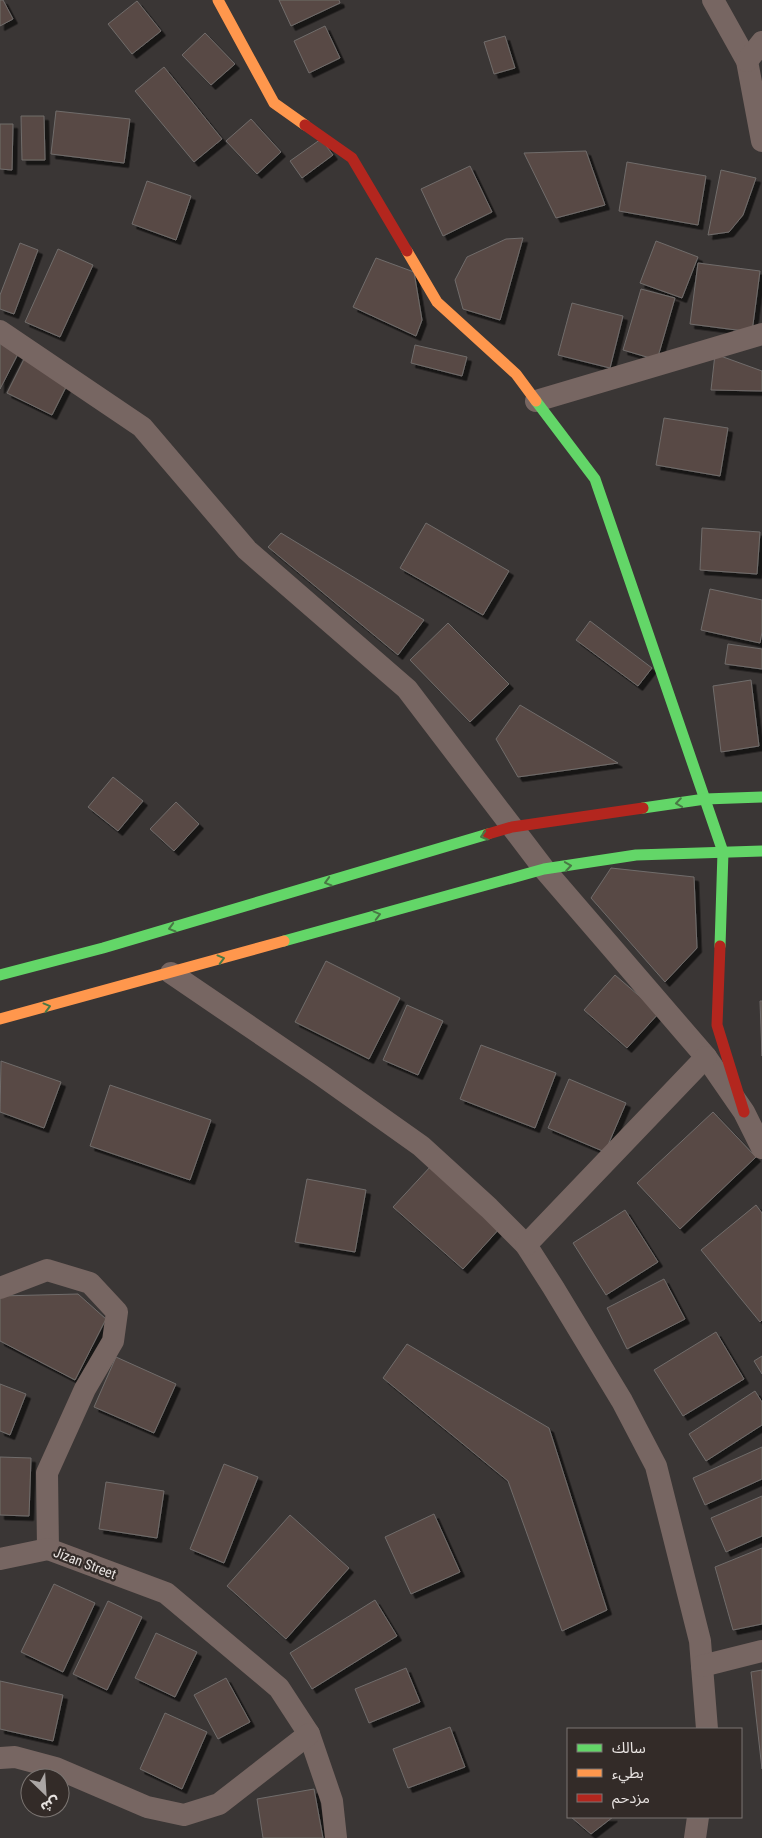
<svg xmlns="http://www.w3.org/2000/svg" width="762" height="1838" viewBox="0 0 762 1838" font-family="'Roboto Condensed','Noto Sans Arabic',sans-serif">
<defs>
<filter id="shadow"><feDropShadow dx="4.5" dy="4.5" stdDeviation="0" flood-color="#0009"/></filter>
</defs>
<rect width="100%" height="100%" fill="#3a3635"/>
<g fill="#594a44" stroke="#706c6b" filter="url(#shadow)">
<polygon points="0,0 3,0 13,19 0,26"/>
<polygon points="279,0 339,0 340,3 291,26"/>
<polygon points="137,1 161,31 132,54 108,24"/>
<polygon points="325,26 340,58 309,73 294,41"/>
<polygon points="205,33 235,64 211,85 182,55"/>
<polygon points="505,36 515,68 494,74 484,42"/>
<polygon points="164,67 222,139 194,162 135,91"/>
<polygon points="56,111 130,119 124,163 51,154"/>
<polygon points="21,116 44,116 45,160 22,160"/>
<polygon points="251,119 281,152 257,174 226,141"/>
<polygon points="0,124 13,124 12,170 0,169"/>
<polygon points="321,139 333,155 302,178 290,161"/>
<polygon points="586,151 605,205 556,218 524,153"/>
<polygon points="627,162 706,176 698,225 619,211"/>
<polygon points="470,166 492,212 443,236 421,189"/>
<polygon points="721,170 756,178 743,215 729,232 708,235"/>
<polygon points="147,181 191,196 176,240 132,224"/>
<polygon points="523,238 500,320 463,309 455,280 467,257 506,239"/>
<polygon points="656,241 698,257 682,298 640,283"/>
<polygon points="20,243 38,250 14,314 0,309 0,295"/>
<polygon points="58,249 93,265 60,337 25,322"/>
<polygon points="376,258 414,272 422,320 416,336 353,307"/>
<polygon points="698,263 760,271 752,332 690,324"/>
<polygon points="641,289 675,298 657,360 623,350"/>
<polygon points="572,303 623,316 610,368 558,355"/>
<polygon points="0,342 19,352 0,389"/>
<polygon points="415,345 467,357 462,376 411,363"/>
<polygon points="715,354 762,371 762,391 711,390"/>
<polygon points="25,357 70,379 52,415 7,393"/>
<polygon points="664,418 728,428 720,476 656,465"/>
<polygon points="426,523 509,571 483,615 400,568"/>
<polygon points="702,528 760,532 757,574 700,570"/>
<polygon points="281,533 424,620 398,655 268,547"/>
<polygon points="710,589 762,600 762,632 760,643 701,630"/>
<polygon points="590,621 652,668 638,686 576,640"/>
<polygon points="448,623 509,684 470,722 410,660"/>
<polygon points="728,644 762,649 762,669 725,664"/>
<polygon points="751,680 759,746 721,752 713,686"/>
<polygon points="520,705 618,763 518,777 496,739"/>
<polygon points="113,777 143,801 118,831 88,807"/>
<polygon points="176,802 199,824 174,851 150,829"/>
<polygon points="611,868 694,877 697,948 665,982 591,898"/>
<polygon points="326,961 400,998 369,1059 295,1022"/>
<polygon points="615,975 659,1013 627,1048 584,1010"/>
<polygon points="760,1001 762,1001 762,1056"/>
<polygon points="407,1005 443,1021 418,1075 383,1060"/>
<polygon points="481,1045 556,1073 535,1128 460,1099"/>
<polygon points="1,1061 61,1082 44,1128 0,1112"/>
<polygon points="569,1079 626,1103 605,1152 548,1128"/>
<polygon points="110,1085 211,1120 190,1180 90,1146"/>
<polygon points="713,1112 756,1157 680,1229 637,1183"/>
<polygon points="431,1166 500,1228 463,1269 393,1207"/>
<polygon points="307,1179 366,1190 355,1252 295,1242"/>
<polygon points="756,1205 762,1213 762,1320 760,1322 701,1250"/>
<polygon points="625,1210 658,1262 606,1295 573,1243"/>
<polygon points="664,1279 685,1319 627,1349 607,1308"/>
<polygon points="78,1294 106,1319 75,1380 0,1341 0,1296"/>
<polygon points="716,1332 744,1379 683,1416 654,1370"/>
<polygon points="407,1344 549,1428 607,1610 562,1631 508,1481 383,1378"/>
<polygon points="762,1356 762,1374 754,1361"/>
<polygon points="116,1357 176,1384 154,1433 94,1407"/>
<polygon points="0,1384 26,1394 10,1435 0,1431"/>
<polygon points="755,1391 762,1402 762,1425 706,1461 689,1434"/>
<polygon points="762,1447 762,1479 705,1505 693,1478"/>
<polygon points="0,1457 31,1458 29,1516 0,1515"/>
<polygon points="224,1464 258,1477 224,1563 190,1549"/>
<polygon points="106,1482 164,1491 157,1538 99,1529"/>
<polygon points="762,1496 762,1536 726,1552 711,1518"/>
<polygon points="434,1514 460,1572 411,1594 385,1537"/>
<polygon points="290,1515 349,1568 286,1639 227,1586"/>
<polygon points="762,1548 762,1624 733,1630 715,1567"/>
<polygon points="54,1584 95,1603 63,1672 21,1652"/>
<polygon points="375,1600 397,1636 312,1689 290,1653"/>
<polygon points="108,1601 142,1617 107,1690 73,1674"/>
<polygon points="156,1633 197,1652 175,1697 135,1678"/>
<polygon points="406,1668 420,1702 369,1723 355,1689"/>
<polygon points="762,1670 762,1769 751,1672"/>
<polygon points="226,1678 250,1722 218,1739 194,1695"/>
<polygon points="0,1681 63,1695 53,1741 0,1729"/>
<polygon points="165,1713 207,1732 182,1789 140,1769"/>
<polygon points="450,1727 465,1767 408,1788 393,1749"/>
<polygon points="314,1789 323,1838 263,1838 257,1799"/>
<polygon points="571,1817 613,1817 591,1834"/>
</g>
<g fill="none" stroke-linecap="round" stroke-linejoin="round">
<g stroke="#776662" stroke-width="22">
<polyline points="713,0 747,61 762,141"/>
<polyline points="747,61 762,42"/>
<polyline points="0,331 142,427 247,550 407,689 544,869 706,1057 744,1112 762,1148"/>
<polyline points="536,401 762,334"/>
<polyline points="171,973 321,1075 421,1146 489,1208 526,1245 553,1287 622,1401 656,1466 700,1641 707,1729"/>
<polyline points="526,1245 706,1057"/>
<polyline points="0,1288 47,1270 90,1283 117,1312 113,1341 85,1389 47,1473 48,1549 166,1593 279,1688 309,1734 332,1801 336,1838"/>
<polyline points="0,1559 48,1549"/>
<polyline points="702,1666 762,1651"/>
<polyline points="0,1758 15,1757 56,1768 147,1807 184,1815 219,1804 309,1734"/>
<polyline points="695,1838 698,1817"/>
</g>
<g stroke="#63d668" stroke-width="11">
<polyline points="536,401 595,479 723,852 720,946"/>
<polyline points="643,808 705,799 762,797"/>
<polyline points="284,941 544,869 636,855 762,851"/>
<polyline points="0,975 103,948 488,834"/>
</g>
<g stroke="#ff974d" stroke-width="11">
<polyline points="218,0 274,103 305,125"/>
<polyline points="407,251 437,302 516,374 536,401"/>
<polyline points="0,1019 284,941"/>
</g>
<g stroke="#b3261e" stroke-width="11">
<polyline points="305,125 352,158 407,251"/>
<polyline points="488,834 512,827 643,808"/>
<polyline points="720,946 717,1025 744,1112"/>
</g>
</g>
<defs><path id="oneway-chevron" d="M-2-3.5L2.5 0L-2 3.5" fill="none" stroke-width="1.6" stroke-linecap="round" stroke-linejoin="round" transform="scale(1.25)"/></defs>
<g stroke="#497845">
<use href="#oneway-chevron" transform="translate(679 803) rotate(172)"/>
<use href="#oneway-chevron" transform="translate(484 836) rotate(164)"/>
<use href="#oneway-chevron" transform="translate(568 866) rotate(-9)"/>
<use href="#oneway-chevron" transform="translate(328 882) rotate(164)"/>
<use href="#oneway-chevron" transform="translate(377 915) rotate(-15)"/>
<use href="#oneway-chevron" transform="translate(172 928) rotate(164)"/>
<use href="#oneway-chevron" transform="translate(221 959) rotate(-15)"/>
<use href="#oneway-chevron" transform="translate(47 1007) rotate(-15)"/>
</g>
<g text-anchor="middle" stroke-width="4.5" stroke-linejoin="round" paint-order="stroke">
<g font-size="14" fill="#e8e3e1" stroke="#332b28">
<text transform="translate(85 1563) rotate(21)" y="5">Jizan Street</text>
</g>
</g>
<rect x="567" y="1728" width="175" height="90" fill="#332b28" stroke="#7b7572"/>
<rect x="577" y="1744" width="25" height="8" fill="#63d668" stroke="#7b7572"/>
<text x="612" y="1753" font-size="15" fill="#e8e3e1">سالك</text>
<rect x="577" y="1769" width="25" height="8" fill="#ff974d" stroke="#7b7572"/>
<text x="612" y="1778" font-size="15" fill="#e8e3e1">بطيء</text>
<rect x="577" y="1794" width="25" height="8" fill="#b3261e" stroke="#7b7572"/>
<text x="612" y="1803" font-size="15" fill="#e8e3e1">مزدحم</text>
<g transform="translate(45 1793) rotate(155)"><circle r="24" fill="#332b28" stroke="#7b7572"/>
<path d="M0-4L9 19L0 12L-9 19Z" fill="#aba6a5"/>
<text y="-8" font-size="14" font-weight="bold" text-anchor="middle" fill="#e8e3e1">ش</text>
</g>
</svg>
